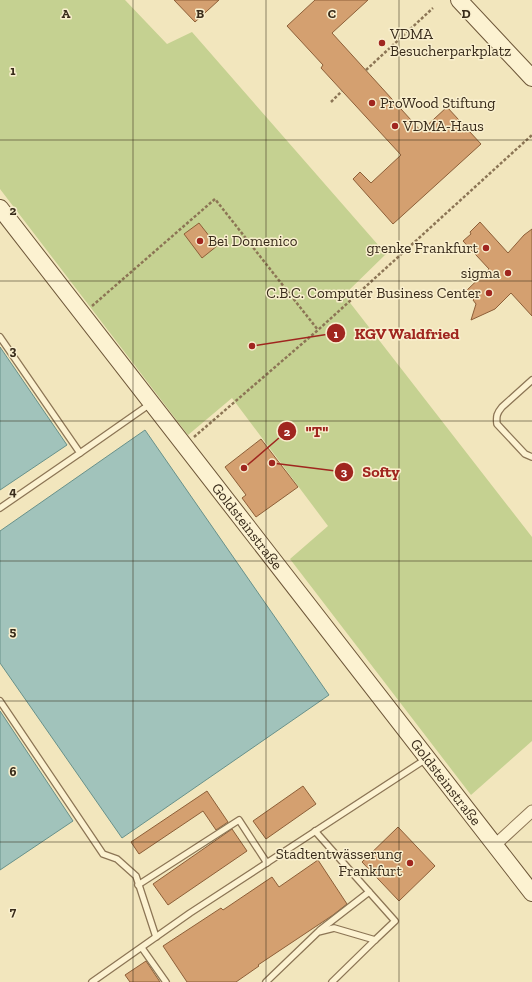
<svg xmlns="http://www.w3.org/2000/svg" width="532" height="982" viewBox="0 0 532 982" font-family="'Zilla Slab',serif">
<rect width="100%" height="100%" fill="#f2e6bd"/>
<polygon fill="#c5d191" points="0,0 125,0 167,44 192,32 386,254 344,295 532,537 532,741 471,795 290,559 328,526 232,398 188,435 0,189"/>
<g fill="#a1c3bb" stroke="#68918a">
<polygon points="0,347 67,445 0,490"/>
<polygon points="145,430 329,695 122,838 0,663 0,531"/>
<polygon points="0,711 73,821 0,870"/>
</g>
<g fill="#d4a070" stroke="#8d5f38">
<polygon points="174,0 219,0 195,22"/>
<polygon points="315,0 368,0 332,33 421,131 447,107 481,144 393,224 353,179 360,172 371,183 401,155 321,68 323,65 287,26"/>
<polygon points="480,222 508,253 524,235 532,229 532,316 511,293 495,309 471,320 476,304 473,300 475,298 467,290 489,269 463,241 471,234 470,232"/>
<polygon points="199,223 217,246 202,258 184,234"/>
<polygon points="261,439 298,487 256,517 242,498 246,495 225,467"/>
<polygon points="303,786 316,804 266,839 253,821"/>
<polygon points="207,791 228,822 216,830 203,811 139,854 131,842"/>
<polygon points="398,827 435,866 399,901 362,862"/>
<polygon points="232,829 247,851 168,905 153,884"/>
<polygon points="318,860 347,904 333,915 258,965 259,966 236,982 187,982 163,946 221,908 223,910 272,877 279,887"/>
<polygon points="146,961 160,982 130,982 125,975"/>
</g>
<g fill="none" stroke-linecap="round" stroke-linejoin="round">
<g stroke="#8c7555" stroke-width="8">
<g id="lane">
<polyline points="0,337 80,453 0,508"/>
<path d="M532 380 502 407C497 413 496 416 497 424L525 454 532 457"/>
<polyline points="80,453 150,404"/>
<polyline points="0,701 103,854 117,859 136,876 156,937"/>
<polyline points="315,831 395,921 375,940"/>
<polyline points="138,885 239,820 267,863"/>
<polyline points="320,930 369,892"/>
<polyline points="142,948 166,982"/>
<polyline points="92,982 190,913 426,759"/>
<polyline points="266,982 318,932 334,928 375,940 332,982"/>
</g>
</g>
<g stroke="#8c7555" stroke-width="13">
<polyline id="street" points="495,845 532,811"/>
</g>
<g stroke="#6d5638" stroke-width="18">
<g id="secondary">
<polyline points="459,0 532,78"/>
<path id="s1" d="M0 208 532 893"/>
</g>
</g>
<g stroke="#8c7555" stroke-width="2.5" stroke-dasharray="3 2" stroke-linecap="butt">
<polyline points="366,70 433,8"/>
<polyline points="331,102 342,91"/>
<polyline points="92,306 215,199 318,330"/>
<polyline points="194,437 318,330 532,135"/>
</g>
<use href="#lane" stroke="#fcf2d1" stroke-width="5.5"/>
<use href="#street" stroke="#fcf2d1" stroke-width="11"/>
<use href="#secondary" stroke="#fcf2d1" stroke-width="16"/>
</g>
<path fill="none" stroke="#392c1b" stroke-width="1" stroke-opacity="0.55" d="M133 0V982M266 0V982M399 0V982M0 140H532M0 281H532M0 421H532M0 561H532M0 701H532M0 842H532"/>
<g fill="#a0261f" stroke="#f9efce" stroke-width="1.5">
<circle cx="382" cy="43" r="4"/>
<circle cx="372" cy="103" r="4"/>
<circle cx="395" cy="126" r="4"/>
<circle cx="200" cy="241" r="4"/>
<circle cx="486" cy="248" r="4"/>
<circle cx="508" cy="273" r="4"/>
<circle cx="489" cy="293" r="4"/>
<circle cx="410" cy="863" r="4"/>
</g>
<g text-anchor="middle" stroke-width="3" stroke-linejoin="round" paint-order="stroke">
<g font-size="15" fill="#392c1b" stroke="#f9efce" text-anchor="start">
<text x="390" y="39">VDMA<tspan x="390" dy="17">Besucherparkplatz</tspan></text>
<text x="380" y="108">ProWood Stiftung</text>
<text x="403" y="131">VDMA-Haus</text>
<text x="208" y="246">Bei Domenico</text>
<text x="478" y="253" text-anchor="end">grenke Frankfurt</text>
<text x="500" y="278" text-anchor="end">sigma</text>
<text x="481" y="298" text-anchor="end">C.B.C. Computer Business Center</text>
<text x="402" y="859" text-anchor="end">Stadtentwässerung<tspan x="402" dy="17">Frankfurt</tspan></text>
</g>
<g font-size="15" fill="#392c1b" stroke="#f9efce">
<text dy="5" stroke="none"><textPath href="#s1" startOffset="403">Goldsteinstraße</textPath></text>
<text dy="5" stroke="none"><textPath href="#s1" startOffset="727">Goldsteinstraße</textPath></text>
</g>
</g>
<g font-size="13" text-anchor="middle" font-weight="bold" fill="#392c1b" stroke="#f9efce" stroke-width="3" stroke-linejoin="round" paint-order="stroke">
<text x="66" y="18">A</text>
<text x="200" y="18">B</text>
<text x="332" y="18">C</text>
<text x="466" y="18">D</text>
<text x="13" y="75">1</text>
<text x="13" y="215">2</text>
<text x="13" y="355">3</text>
<text x="13" y="496">4</text>
<text x="13" y="636">5</text>
<text x="13" y="776">6</text>
<text x="13" y="916">7</text>
</g>
<path fill="none" stroke="#a0261f" stroke-width="1.5" d="M252 346L336 333M244 468L287 431M272 463L344 472"/>
<g fill="#a0261f" stroke="#f9efce" stroke-width="1.5">
<circle cx="252" cy="346" r="4"/>
<circle cx="244" cy="468" r="4"/>
<circle cx="272" cy="463" r="4"/>
<circle cx="336" cy="333" r="10"/>
<circle cx="287" cy="431" r="10"/>
<circle cx="344" cy="472" r="10"/>
</g>
<g font-size="12" text-anchor="middle" font-weight="bold" fill="#fff">
<text x="336" y="338">1</text>
<text x="287" y="436">2</text>
<text x="344" y="476">3</text>
</g>
<g font-size="16" text-anchor="middle" font-weight="bold" fill="#a0261f" stroke="#f9efce" stroke-width="3" stroke-linejoin="round" paint-order="stroke">
<text x="407" y="339">KGV Waldfried</text>
<text x="317" y="437">"T"</text>
<text x="381" y="477">Softy</text>
</g>
</svg>
